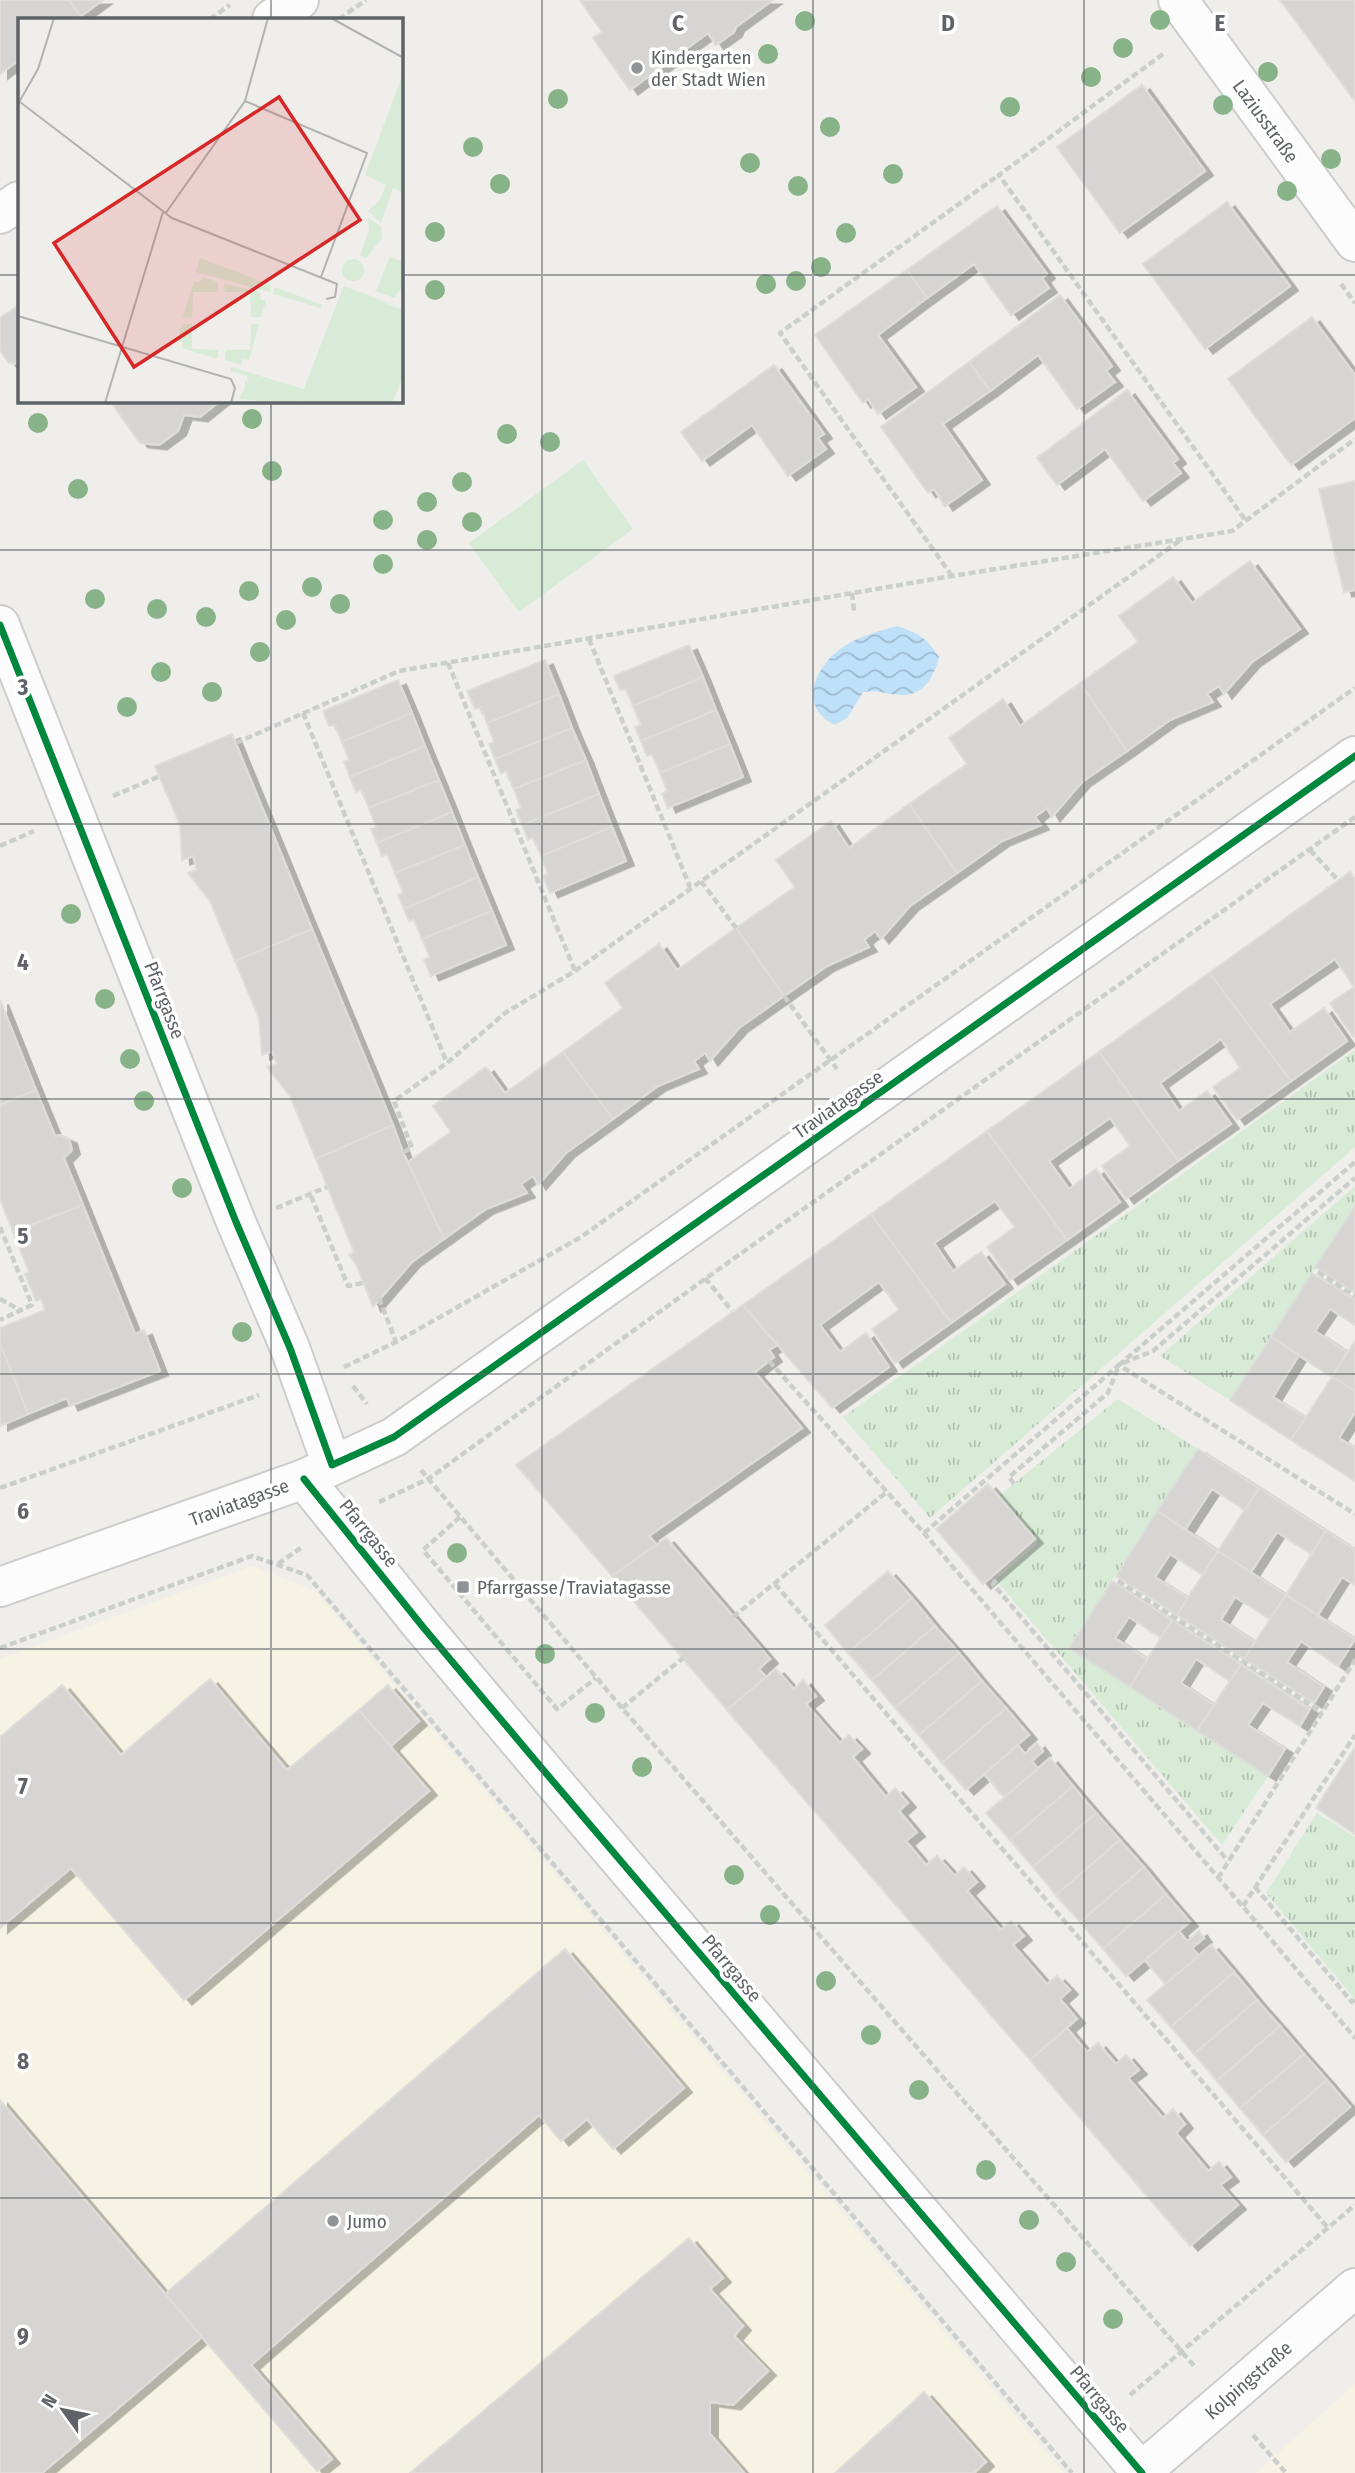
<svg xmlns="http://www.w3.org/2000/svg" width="1355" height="2473" viewBox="0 0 1355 2473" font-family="'Fira Sans Condensed',sans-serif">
<defs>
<pattern id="grass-tufts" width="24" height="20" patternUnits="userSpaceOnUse" patternTransform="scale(1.75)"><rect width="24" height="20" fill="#d8ebd6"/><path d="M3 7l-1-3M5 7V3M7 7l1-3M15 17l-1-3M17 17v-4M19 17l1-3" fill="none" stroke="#b2c2b1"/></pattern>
<pattern id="water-waves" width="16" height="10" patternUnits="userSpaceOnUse" patternTransform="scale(1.75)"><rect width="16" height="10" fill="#bfe0f9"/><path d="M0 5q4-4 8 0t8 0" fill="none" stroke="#9eb9cd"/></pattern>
<filter id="shadow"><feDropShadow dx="8" dy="4.5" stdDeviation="0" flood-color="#0004"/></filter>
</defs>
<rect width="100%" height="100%" fill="#efeeea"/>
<g fill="#f7f3e4">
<polygon points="252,1566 314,1590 1064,2473 0,2473 0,1659"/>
<polygon points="1355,2384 1355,2473 1256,2473"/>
</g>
<g fill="url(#grass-tufts)">
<polygon points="1355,1050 1355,1147 930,1518 843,1417"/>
<polygon points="1355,1186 1355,1206 1230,1400 1160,1356"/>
<polygon points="1118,1399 1198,1449 1069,1646 1268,1776 1222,1845 996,1580 1038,1543 1000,1495"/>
<polygon points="1317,1813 1355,1837 1355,1999 1266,1893"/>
</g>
<polygon fill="#d8ebd6" points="583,460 633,529 519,612 469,543"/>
<path fill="url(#water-waves)" d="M897 626C918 633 927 638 939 657 933 681 920 700 892 694 881 692 874 690 863 692L848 717 835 725C795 705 817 663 846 645 862 635 880 631 897 626Z"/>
<g fill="#d6d5d3" stroke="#deddd9" stroke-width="2" filter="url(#shadow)">
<polygon points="0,0 69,0 81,16 76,19 19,19 19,60 0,74"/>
<polygon points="69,0 103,0 81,16"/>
<polygon points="580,0 773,0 736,27 734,32 716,45 708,33 630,90 593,38 602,32"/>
<polygon points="1280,0 1355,0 1355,101"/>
<polygon points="1142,85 1205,171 1120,233 1057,147"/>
<polygon points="1227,202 1290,286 1205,349 1143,264"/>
<polygon points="997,206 1047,274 1042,278 1049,288 1011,315 974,264 927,298 907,270"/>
<polygon points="907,270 927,298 878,335 916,387 878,414 868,399 863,403 815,335"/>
<polygon points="1060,295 1112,366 1106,371 1115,382 1077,409 1038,355 990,391 969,362"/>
<polygon points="19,305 19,364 9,363 0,350 0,318"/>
<polygon points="1312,317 1355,375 1355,418 1291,465 1228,379"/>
<polygon points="969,362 990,391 943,424 982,480 945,506 934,489 928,493 881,427"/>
<polygon points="774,365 824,434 818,438 826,449 788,476 752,425 702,461 681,432"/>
<polygon points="1127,390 1178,459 1173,463 1181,473 1143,501 1105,449 1057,485 1037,458"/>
<polygon points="110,401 220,401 200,417 184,415 178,431 159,445 140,443"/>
<polygon points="1355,481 1355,590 1344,592 1319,489"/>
<polygon points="1250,561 1300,629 1252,662 1224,694 1219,686 1207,694 1213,702 1170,720 1127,751 1080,683 1138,642 1119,616 1173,577 1192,603"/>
<polygon points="689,645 703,677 633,706 626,689 620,690 614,676"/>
<polygon points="545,660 559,694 487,723 481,707 475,709 467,691"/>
<polygon points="703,677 716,710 641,741 635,727 641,725 633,706"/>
<polygon points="398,680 412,713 342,742 335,725 329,726 323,711"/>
<polygon points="1080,683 1127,751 1082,782 1052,817 1047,808 1035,817 1041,825 1002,841 957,873 909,804 967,764 949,738 1003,699 1020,726"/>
<polygon points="559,694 572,728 495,759 489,744 494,742 487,723"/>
<polygon points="716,710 730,744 660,773 652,754 647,756 641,741"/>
<polygon points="412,713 425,746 350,777 344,762 349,760 342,742"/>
<polygon points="572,728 586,760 514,789 506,771 501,774 495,759"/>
<polygon points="232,734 312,929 235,961 210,901 188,873 197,870 193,856 182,860 180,825 155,766"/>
<polygon points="730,744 743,777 668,808 662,794 667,791 660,773"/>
<polygon points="425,746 439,780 369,808 361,789 356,792 350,777"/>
<polygon points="586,760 599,794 522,825 516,810 521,808 514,789"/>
<polygon points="439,780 452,812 377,843 371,829 376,827 369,808"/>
<polygon points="599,794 612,827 541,856 533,837 528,840 522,825"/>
<polygon points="909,804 957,873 910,906 881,939 875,931 864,940 869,947 827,966 784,996 736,928 795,887 776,860 831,821 849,848"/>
<polygon points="452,812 465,845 395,873 387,854 382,856 377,843"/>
<polygon points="612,827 626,861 550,893 543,876 548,874 541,856"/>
<polygon points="465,845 478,877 404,909 398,895 403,893 395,873"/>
<polygon points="1350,872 1355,879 1355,1036 1353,1037 1330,1003 1354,987 1335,959 1270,1004 1290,1032 1324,1008 1347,1041 1291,1081 1209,973"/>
<polygon points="478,877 492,911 422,939 414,920 409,921 404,909"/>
<polygon points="492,911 506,945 431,976 424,960 430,957 422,939"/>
<polygon points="736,928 784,996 739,1028 710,1061 705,1053 694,1061 699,1069 658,1086 613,1119 563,1052 623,1008 605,983 659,944 677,970"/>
<polygon points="312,929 393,1125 316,1159 290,1096 267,1067 277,1064 272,1051 262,1055 259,1018 235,961"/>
<polygon points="1209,973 1291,1081 1237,1120 1213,1087 1240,1068 1221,1039 1160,1083 1179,1111 1207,1091 1231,1124 1178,1161 1099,1052"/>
<polygon points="0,1000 36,1090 0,1105"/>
<polygon points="563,1052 613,1119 566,1153 538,1185 533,1176 521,1184 527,1193 486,1209 444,1239 408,1162 451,1132 433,1106 486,1067 505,1093"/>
<polygon points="1099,1052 1178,1161 1126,1199 1102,1166 1130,1146 1110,1118 1049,1161 1069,1189 1096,1169 1120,1202 1067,1240 987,1131"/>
<polygon points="36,1090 55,1136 60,1135 69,1139 72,1150 64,1158 83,1205 13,1232 0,1199 0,1105"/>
<polygon points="393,1125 403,1152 444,1239 412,1262 373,1307 356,1264 349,1255 354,1252 316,1159"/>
<polygon points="987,1131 1067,1240 1010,1280 987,1247 1015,1227 995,1201 934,1243 953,1271 981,1252 1005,1284 951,1323 871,1214"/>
<polygon points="83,1205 135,1334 144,1330 160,1371 70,1406 67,1398 28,1414 0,1343 0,1328 45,1310 41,1299 36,1301 25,1274 29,1272 13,1232"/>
<polygon points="1355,1206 1355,1293 1315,1267"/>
<polygon points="871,1214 951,1323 895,1363 872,1329 899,1310 879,1282 820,1325 840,1352 866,1333 889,1367 832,1408 743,1305"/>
<polygon points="1312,1273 1355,1300 1355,1325 1330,1309 1315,1331 1347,1352 1332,1377 1271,1337"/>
<polygon points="743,1305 777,1345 769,1350 774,1357 755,1372 802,1428 649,1536 657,1545 612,1576 516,1465"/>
<polygon points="1271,1337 1299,1355 1273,1397 1306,1418 1291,1440 1230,1400"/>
<polygon points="1355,1341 1355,1391 1332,1377"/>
<polygon points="0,1343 28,1414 0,1426"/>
<polygon points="1332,1377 1355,1391 1355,1412 1339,1438 1355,1448 1355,1481 1291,1440"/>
<polygon points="1198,1449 1259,1488 1245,1510 1212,1489 1185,1530 1157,1511"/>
<polygon points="988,1484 1035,1539 983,1584 936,1529"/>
<polygon points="1259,1488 1326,1531 1311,1554 1277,1532 1251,1572 1218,1551"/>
<polygon points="1157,1511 1218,1551 1203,1575 1170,1554 1155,1577 1188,1598 1177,1615 1116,1576"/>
<polygon points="1326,1531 1355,1550 1355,1585 1342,1577 1318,1615 1286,1595"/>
<polygon points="666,1538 770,1659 759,1669 766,1677 727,1710 612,1576"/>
<polygon points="1218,1551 1286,1595 1270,1619 1235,1597 1221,1620 1255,1642 1244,1659 1177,1615"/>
<polygon points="888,1571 912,1598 848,1653 825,1625"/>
<polygon points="1112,1581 1172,1620 1161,1638 1129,1617 1115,1638 1148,1660 1130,1687 1069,1648"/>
<polygon points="1286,1595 1355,1639 1338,1666 1301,1641 1287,1662 1324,1687 1314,1703 1244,1659"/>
<polygon points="912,1598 935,1626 872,1680 848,1653"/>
<polygon points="1172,1620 1241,1664 1230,1681 1196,1659 1181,1683 1214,1705 1197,1731 1130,1687"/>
<polygon points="935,1626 959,1653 895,1708 872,1680"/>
<polygon points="959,1653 982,1681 919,1735 895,1708"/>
<polygon points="1241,1664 1310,1709 1300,1726 1263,1703 1248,1725 1285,1749 1268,1776 1197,1731"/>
<polygon points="776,1669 794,1689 803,1680 816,1696 806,1704 840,1743 849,1735 862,1749 853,1757 886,1797 895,1788 908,1803 899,1811 917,1832 906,1841 926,1865 937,1856 955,1876 964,1867 977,1882 967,1891 1001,1930 1011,1921 1024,1936 1013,1945 1047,1984 1057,1976 1070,1990 1060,1999 1077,2019 1030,2060 727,1710"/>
<polygon points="210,1679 287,1770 359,1710 429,1791 184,2000 71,1868 0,1928 0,1737 62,1685 121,1755"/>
<polygon points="982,1681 1006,1708 942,1763 919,1735"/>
<polygon points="388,1685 419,1721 391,1746 359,1710"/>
<polygon points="1006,1708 1029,1735 966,1790 942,1763"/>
<polygon points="1037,1743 1043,1751 1032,1761 1038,1769 1005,1798 984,1774 1018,1745 1025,1754"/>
<polygon points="1355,1747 1355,1834 1316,1808"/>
<polygon points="1050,1758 1073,1786 1010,1840 986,1813"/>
<polygon points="1073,1786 1096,1813 1033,1867 1010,1840"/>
<polygon points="1096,1813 1120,1840 1056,1895 1033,1867"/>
<polygon points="1120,1840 1144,1867 1080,1922 1056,1895"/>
<polygon points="1144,1867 1166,1894 1103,1949 1080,1922"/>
<polygon points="1166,1894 1190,1922 1126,1976 1103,1949"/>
<polygon points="1179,1931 1187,1941 1199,1931 1204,1938 1192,1948 1199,1956 1166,1985 1145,1960"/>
<polygon points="1211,1945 1234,1972 1171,2027 1147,2000"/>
<polygon points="565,1949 684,2088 613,2149 587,2119 561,2141 539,2115 251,2365 332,2459 317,2471 165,2294"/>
<polygon points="1234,1972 1257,2000 1194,2054 1171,2027"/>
<polygon points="1257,2000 1280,2026 1217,2081 1194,2054"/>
<polygon points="1280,2026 1304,2054 1240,2108 1217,2081"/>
<polygon points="1067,2028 1087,2052 1098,2043 1116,2064 1126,2055 1139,2070 1128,2078 1163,2118 1173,2109 1185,2124 1176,2133 1208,2171 1219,2162 1231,2177 1220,2185 1238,2205 1190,2246 1030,2060"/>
<polygon points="1304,2054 1327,2080 1263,2135 1240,2108"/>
<polygon points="1327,2080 1350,2107 1286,2162 1263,2135"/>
<polygon points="0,2100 202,2337 42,2473 0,2473"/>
<polygon points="689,2238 723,2278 710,2289 743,2326 734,2336 768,2371 733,2405 710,2402 710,2434 744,2473 410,2473"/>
<polygon points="924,2392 986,2462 974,2473 835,2473"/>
</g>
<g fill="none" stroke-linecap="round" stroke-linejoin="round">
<g stroke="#cbcccc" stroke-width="42">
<g id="minor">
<polyline points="1178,0 1355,242"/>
<polyline points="272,19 299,0"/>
<polyline points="0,214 19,201"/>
<polyline points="0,625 236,1222 290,1348 332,1465"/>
<polyline points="304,1479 423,1627 545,1772 1142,2473"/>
<polyline points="0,1587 304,1479 394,1437 1355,756"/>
<polyline points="1140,2473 1355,2288"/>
</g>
</g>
<g stroke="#cacfcc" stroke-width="4.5" stroke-dasharray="7 3.5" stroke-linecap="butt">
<polyline points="210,19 230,5"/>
<polyline points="339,19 366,0"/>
<polyline points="1163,54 999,175 1246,521"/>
<polyline points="1341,284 1355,303"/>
<polyline points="952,576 780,333 999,175"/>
<polyline points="852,593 854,611"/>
<polyline points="589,639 690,887"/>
<polyline points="448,663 575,971"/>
<polyline points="303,713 447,1063"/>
<polyline points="236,743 399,671 952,576 1232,531 1355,439"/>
<polyline points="113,796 160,776"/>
<polyline points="0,846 34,831"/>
<polyline points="1310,850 1338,880"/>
<polyline points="701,881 736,928"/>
<polyline points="784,996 837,1069"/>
<polyline points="403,1152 412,1148 394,1101 447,1063 505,1013 575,971 1182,539"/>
<polyline points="311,1196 348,1286 363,1283"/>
<polyline points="276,1208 327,1187"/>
<polyline points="0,1227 32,1305 0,1320"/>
<polyline points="1318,1272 1355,1296"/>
<polyline points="705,1278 732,1311"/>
<polyline points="379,1298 396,1342"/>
<polyline points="0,1299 22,1311"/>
<polyline points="769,1361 924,1533 1355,2038"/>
<polyline points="1123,1363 1153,1351 1355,1178"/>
<polyline points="344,1367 396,1342 581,1237 1355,688"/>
<polyline points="353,1386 367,1404"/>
<polyline points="421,1470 622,1708 1195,2367"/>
<polyline points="1014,1484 1009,1477 1108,1393 1119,1365 1355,1162"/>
<polyline points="0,1488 259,1395"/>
<polyline points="379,1502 428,1479 705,1279 1355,817"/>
<polyline points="460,1517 423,1550 557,1709 596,1678"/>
<polyline points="924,1533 1119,1365 1355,1514"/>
<polyline points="278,1564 302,1547"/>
<polyline points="996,1580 993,1584 1228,1861"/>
<polyline points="1118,1581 1322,1712"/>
<polyline points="775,1584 1328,2228"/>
<polyline points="733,1617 888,1491"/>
<polyline points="0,1648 252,1556 307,1575 1072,2473"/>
<polyline points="622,1708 683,1658"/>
<polyline points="1218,1878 1355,1660"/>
<polyline points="1255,1887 1352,2002 1355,1999"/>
<polyline points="1243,1906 1355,1735"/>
<polyline points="1130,2395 1355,2205"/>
<polyline points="1253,2435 1286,2473"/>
</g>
<use href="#minor" stroke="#fdfcfc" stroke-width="38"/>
<g stroke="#fff" stroke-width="11">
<g id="cycleway">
<polyline points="0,625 236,1222 290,1348 332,1465 394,1437 1355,756"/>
<polyline points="304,1479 423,1627 545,1772 1142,2473"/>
</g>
</g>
<use href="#cycleway" stroke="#00873e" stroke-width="7"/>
</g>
<g fill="#88b388">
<circle cx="1160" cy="20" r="10"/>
<circle cx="805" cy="21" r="10"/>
<circle cx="1123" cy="48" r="10"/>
<circle cx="768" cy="54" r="10"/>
<circle cx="1268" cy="72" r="10"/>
<circle cx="1091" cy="77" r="10"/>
<circle cx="558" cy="99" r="10"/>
<circle cx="1223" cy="105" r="10"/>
<circle cx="1010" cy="107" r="10"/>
<circle cx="830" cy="127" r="10"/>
<circle cx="473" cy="147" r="10"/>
<circle cx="1331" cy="159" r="10"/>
<circle cx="750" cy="163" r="10"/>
<circle cx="893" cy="174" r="10"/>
<circle cx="500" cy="184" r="10"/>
<circle cx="798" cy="186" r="10"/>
<circle cx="1287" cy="191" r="10"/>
<circle cx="435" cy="232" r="10"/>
<circle cx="846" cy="233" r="10"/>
<circle cx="821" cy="267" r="10"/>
<circle cx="796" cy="281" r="10"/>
<circle cx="766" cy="284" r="10"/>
<circle cx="435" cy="290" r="10"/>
<circle cx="252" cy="419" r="10"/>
<circle cx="38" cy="423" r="10"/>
<circle cx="507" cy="434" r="10"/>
<circle cx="550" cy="442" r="10"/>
<circle cx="272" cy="471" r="10"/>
<circle cx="462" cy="482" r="10"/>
<circle cx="78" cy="489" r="10"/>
<circle cx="427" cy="502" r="10"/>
<circle cx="383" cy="520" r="10"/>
<circle cx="472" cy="522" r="10"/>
<circle cx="427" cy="540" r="10"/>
<circle cx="383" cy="564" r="10"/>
<circle cx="312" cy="587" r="10"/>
<circle cx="249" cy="591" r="10"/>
<circle cx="95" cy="599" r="10"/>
<circle cx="340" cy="604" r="10"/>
<circle cx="157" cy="609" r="10"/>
<circle cx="206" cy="617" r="10"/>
<circle cx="286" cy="620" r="10"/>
<circle cx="260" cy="652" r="10"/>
<circle cx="161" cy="672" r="10"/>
<circle cx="212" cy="692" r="10"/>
<circle cx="127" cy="707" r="10"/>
<circle cx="71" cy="914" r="10"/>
<circle cx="105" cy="999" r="10"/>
<circle cx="130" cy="1059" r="10"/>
<circle cx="144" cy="1101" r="10"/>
<circle cx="182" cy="1188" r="10"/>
<circle cx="242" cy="1332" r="10"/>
<circle cx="457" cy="1553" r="10"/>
<circle cx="545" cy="1654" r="10"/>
<circle cx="595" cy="1713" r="10"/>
<circle cx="642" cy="1767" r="10"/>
<circle cx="734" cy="1875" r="10"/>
<circle cx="770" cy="1915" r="10"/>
<circle cx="826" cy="1981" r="10"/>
<circle cx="871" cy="2035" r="10"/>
<circle cx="919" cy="2090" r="10"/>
<circle cx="986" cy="2170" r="10"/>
<circle cx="1029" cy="2220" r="10"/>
<circle cx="1066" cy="2262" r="10"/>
<circle cx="1113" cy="2319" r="10"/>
</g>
<path fill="none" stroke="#5f6368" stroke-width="2" stroke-opacity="0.55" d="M271 0V19M542 0V2473M813 0V2473M1084 0V2473M0 275H19M401 275H1355M271 401V2473M0 550H1355M0 824H1355M0 1099H1355M0 1374H1355M0 1649H1355M0 1923H1355M0 2198H1355"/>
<g fill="#919496" stroke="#fff" stroke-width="2.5">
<circle cx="637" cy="68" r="7"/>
<rect x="456" y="1580" width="14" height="14" rx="3.5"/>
<circle cx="333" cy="2221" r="7"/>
</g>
<g text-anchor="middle" stroke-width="7" stroke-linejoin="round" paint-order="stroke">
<g font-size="19" fill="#5f6368" stroke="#fff" text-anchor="start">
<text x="651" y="64">Kindergarten<tspan x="651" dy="22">der Stadt Wien</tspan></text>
<text x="477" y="1594">Pfarrgasse/Traviatagasse</text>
<text x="347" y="2228">Jumo</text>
</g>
<g font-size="19" fill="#5f6368" stroke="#fff">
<text transform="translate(1266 121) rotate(54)" y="7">Laziusstraße</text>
<text transform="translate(165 1000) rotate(69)" y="7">Pfarrgasse</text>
<text transform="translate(838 1104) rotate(-35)" y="7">Traviatagasse</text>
<text transform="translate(239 1502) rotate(-20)" y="7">Traviatagasse</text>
<text transform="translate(369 1533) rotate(51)" y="7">Pfarrgasse</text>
<text transform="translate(732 1968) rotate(50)" y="7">Pfarrgasse</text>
<text transform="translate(1248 2380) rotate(-41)" y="7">Kolpingstraße</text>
<text transform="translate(1100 2399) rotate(50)" y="7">Pfarrgasse</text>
</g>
</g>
<g transform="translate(18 18)">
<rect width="385" height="385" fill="#efeeea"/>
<path d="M347 157 385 170V174L375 170 363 205 350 193 362 182 368 167ZM182 240 253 267 252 274 178 254ZM324 252a11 11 0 1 1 22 0a11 11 0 1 1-22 0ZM184 259 200 264V274H175L174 300 165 299 176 263 182 265ZM206 265 243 275 242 281 248 283 243 299H233L232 274H207ZM326 268 385 290 352 279 385 293V359L374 385H266L226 372 228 362 230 367 285 384 294 376 331 277 324 272ZM257 269 304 287 303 290 255 276ZM164 306H174V331L200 332V341L164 330 165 324 159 322ZM233 306H241L231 342 225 341 223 347 207 342V332H232ZM213 349 286 371V375L213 353Z" fill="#d8ebd6"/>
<path d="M324 272 331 277 294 376 285 384 230 367 229 358 285 373ZM352 279 385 292V293L369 301 362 299ZM349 308 361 313V320L339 364 331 360V352ZM226 372 266 385 221 381Z" fill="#d8ebd6"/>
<path d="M385 56V170L347 157Z" fill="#d8ebd6"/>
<path d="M350 199 363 209 364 220 348 240 342 237 351 212ZM372 239 385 244V268L376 280 358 273ZM331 295 348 304 318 379 306 385 297 379Z" fill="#d8ebd6"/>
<path fill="none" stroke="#b1b2b2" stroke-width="2" d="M313 0 384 39M227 83 349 135 303 259M2 84 154 200 319 266 317 279 308 281M0 86 20 51 36 0M147 196 227 83 250 0M0 298 213 361 217 370 213 385M87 385 145 194"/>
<path fill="#d62828" fill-opacity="0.15" stroke="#d62828" stroke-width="3.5" d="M261 79 342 202 116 349 36 225Z"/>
<rect width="385" height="385" fill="none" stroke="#5f6368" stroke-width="3.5"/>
</g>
<g font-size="23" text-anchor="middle" font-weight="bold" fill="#5f6368" stroke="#fff" stroke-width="7" stroke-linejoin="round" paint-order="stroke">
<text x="678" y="31">C</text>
<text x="948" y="31">D</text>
<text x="1220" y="31">E</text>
<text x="23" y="695">3</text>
<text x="23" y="970">4</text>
<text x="23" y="1244">5</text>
<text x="23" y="1519">6</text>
<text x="23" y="1794">7</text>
<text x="23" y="2069">8</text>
<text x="23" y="2344">9</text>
</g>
<g transform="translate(63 2410) rotate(303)" stroke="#ffffff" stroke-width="5" paint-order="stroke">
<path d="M0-5L12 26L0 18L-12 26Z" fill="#5f6368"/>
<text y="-10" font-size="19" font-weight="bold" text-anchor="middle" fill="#5f6368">N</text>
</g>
</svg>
